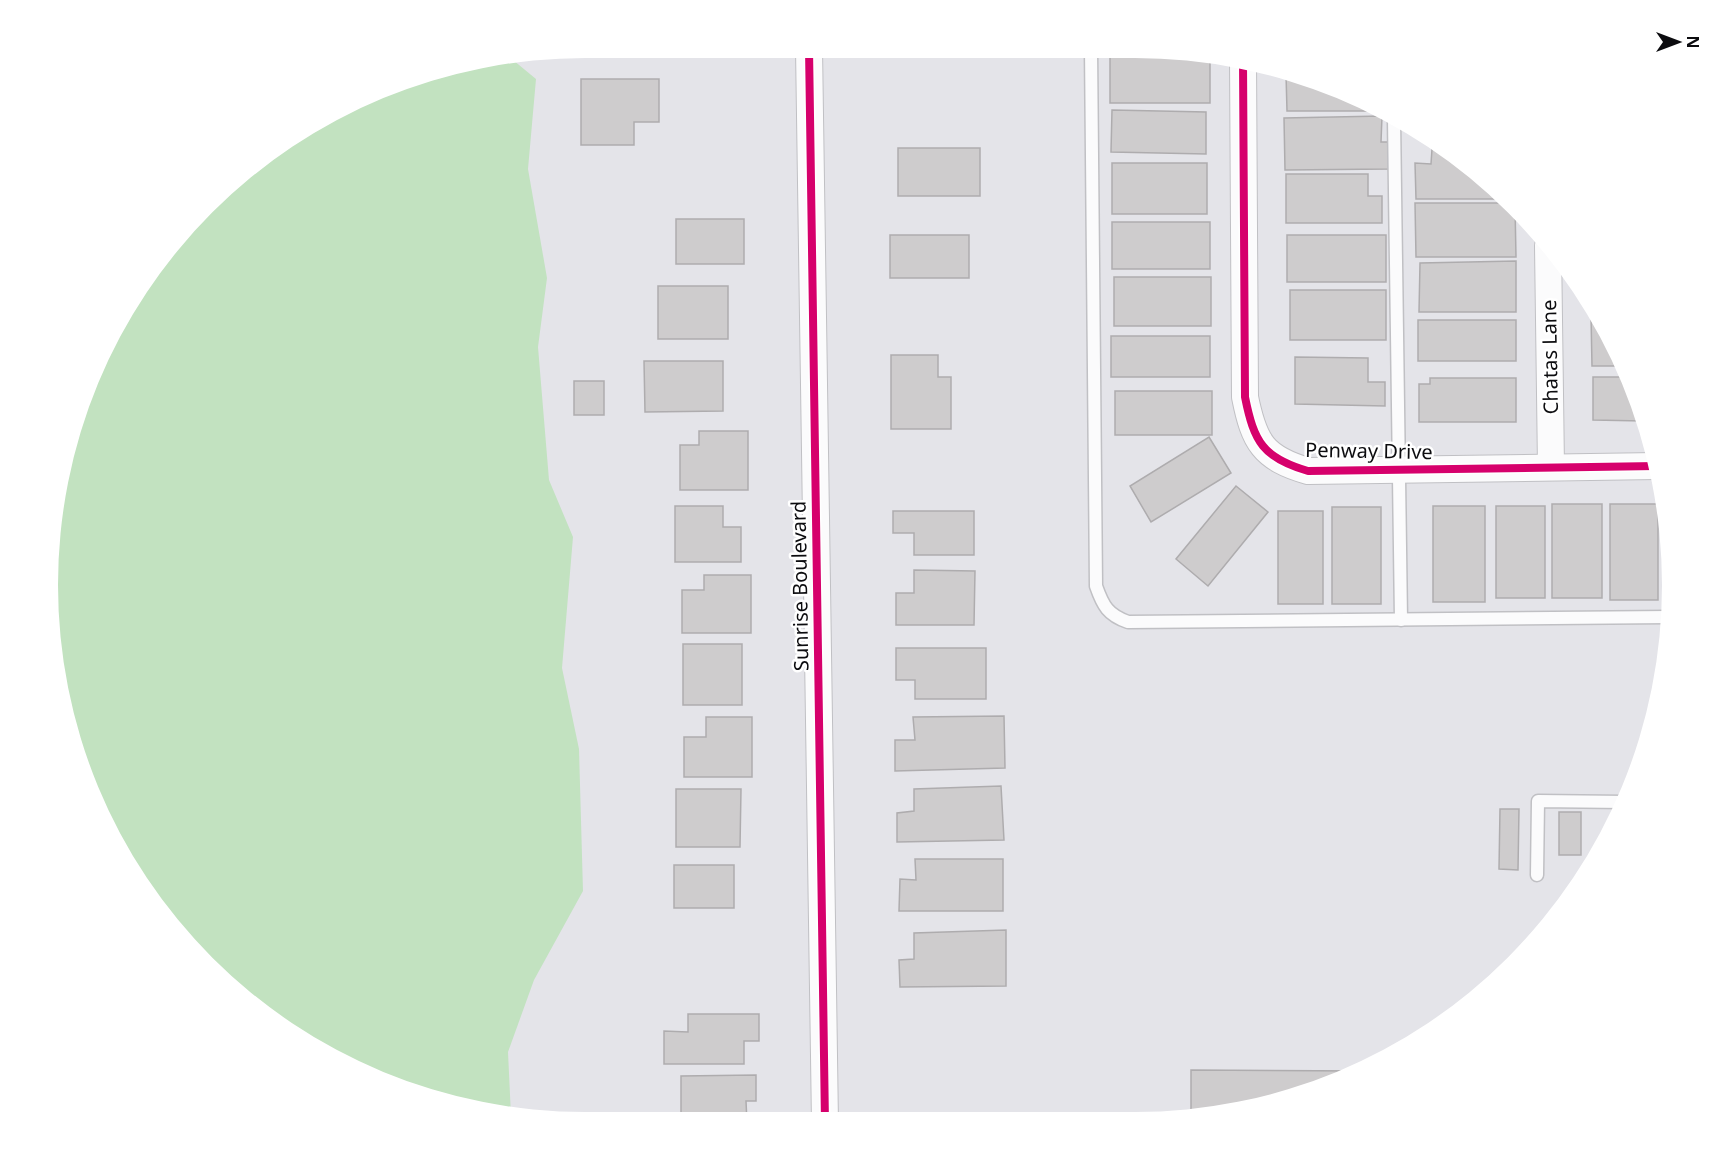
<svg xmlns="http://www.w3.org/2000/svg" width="1720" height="1171" viewBox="0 0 1720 1171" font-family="'Noto Sans',sans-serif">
<rect width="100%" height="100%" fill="#e4e4e9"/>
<polygon fill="#c2e2c0" points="513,60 536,79 528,169 547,278 538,347 549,480 573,537 562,668 579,749 583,891 534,980 508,1052 511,1116 481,1113 347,1067 206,966 120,854 58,691 49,550 89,380 159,258 287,139 413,76"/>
<g fill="#cecccd" stroke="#aeacae" stroke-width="1.5">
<polygon points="1110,50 1157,50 1210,55 1210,103 1110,103"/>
<polygon points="1286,74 1373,104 1382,111 1287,111"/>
<polygon points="581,79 659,79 659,122 634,122 634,145 581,145"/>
<polygon points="1112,110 1206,112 1206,154 1111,152"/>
<polygon points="1382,116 1381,142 1389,142 1389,169 1285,170 1284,118"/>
<rect x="898" y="148" width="82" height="48"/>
<polygon points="1432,149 1436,149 1505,199 1416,199 1415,163 1431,164"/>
<rect x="1112" y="163" width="95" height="51"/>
<polygon points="1286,174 1368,174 1368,196 1382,196 1382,223 1286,223"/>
<polygon points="1415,203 1511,203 1515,206 1516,257 1416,257"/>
<rect x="676" y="219" width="68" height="45"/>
<rect x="1112" y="222" width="98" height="47"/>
<rect x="890" y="235" width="79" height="43"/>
<rect x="1287" y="235" width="99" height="47"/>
<polygon points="1516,261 1516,312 1419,312 1420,263"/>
<rect x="1114" y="277" width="97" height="49"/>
<rect x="658" y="286" width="70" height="53"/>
<rect x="1290" y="290" width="96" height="50"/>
<polygon points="1591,316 1597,316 1624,366 1592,366"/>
<rect x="1418" y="320" width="98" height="41"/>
<rect x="1111" y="336" width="99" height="41"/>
<polygon points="891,355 938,355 938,377 951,377 951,429 891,429"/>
<polygon points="1295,357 1368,358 1368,382 1385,382 1385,406 1295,404"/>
<polygon points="644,361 723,361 723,411 645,412"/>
<polygon points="1593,377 1630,377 1643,421 1593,420"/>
<polygon points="1430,378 1516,378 1516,422 1419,422 1419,384 1430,384"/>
<rect x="574" y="381" width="30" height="34"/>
<rect x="1115" y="391" width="97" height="44"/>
<polygon points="699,431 748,431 748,490 680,490 680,445 699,445"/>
<polygon points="1209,437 1231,473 1151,522 1130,486"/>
<polygon points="1236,486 1268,512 1208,586 1176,559"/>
<rect x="1552" y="504" width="50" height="94"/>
<rect x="1610" y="504" width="48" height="96"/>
<polygon points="675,506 723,506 723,527 741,527 741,562 675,562"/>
<rect x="1433" y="506" width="52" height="96"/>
<rect x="1496" y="506" width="49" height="92"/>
<rect x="1332" y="507" width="49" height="97"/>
<polygon points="893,511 974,511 974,555 914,555 914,533 893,533"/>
<rect x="1278" y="511" width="45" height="93"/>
<polygon points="1666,524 1672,585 1671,598 1666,598"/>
<polygon points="914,570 975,571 974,625 896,625 896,593 914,593"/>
<polygon points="704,575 751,575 751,633 682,633 682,590 704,590"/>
<rect x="683" y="644" width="59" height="61"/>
<polygon points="896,648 986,648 986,699 915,699 915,680 896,680"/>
<polygon points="1004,716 1005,768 895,771 895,740 915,740 913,717"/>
<polygon points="706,717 752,717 752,777 684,777 684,737 706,737"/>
<polygon points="1001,786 1004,840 897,842 897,813 914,811 914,789"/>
<polygon points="676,789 741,789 740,847 676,847"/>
<polygon points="1500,809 1519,809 1518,870 1499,869"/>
<rect x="1559" y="812" width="22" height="43"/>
<polygon points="915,859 1003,859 1003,911 899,911 900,879 916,880"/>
<rect x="674" y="865" width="60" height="43"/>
<polygon points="1006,930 1006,986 900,987 899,960 914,959 914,933"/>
<polygon points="688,1014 759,1014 759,1041 744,1041 744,1064 664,1064 664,1031 688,1032"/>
<polygon points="1191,1070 1361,1071 1341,1082 1240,1113 1191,1117"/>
<polygon points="756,1075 756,1101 746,1101 747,1123 681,1123 681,1076"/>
</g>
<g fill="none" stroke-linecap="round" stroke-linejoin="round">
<g stroke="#c0c0c4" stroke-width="15">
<g id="service">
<path d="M1091 48 1096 586C1103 606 1108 615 1128 622L1669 617"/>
<polyline points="1394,119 1401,620"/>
<polyline points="1537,875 1538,801 1625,802"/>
</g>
</g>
<g stroke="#c0c0c4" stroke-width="28">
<g id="minor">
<polyline points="809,48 825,1123"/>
<path d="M1243 59 1245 397C1254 442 1263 458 1308 471L1657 466"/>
<polyline points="1548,246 1551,467"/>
</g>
</g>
<use href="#service" stroke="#fbfbfc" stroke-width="12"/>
<use href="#minor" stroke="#fbfbfc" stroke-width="26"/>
<g stroke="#fff" stroke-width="11">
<g id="cycleway">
<polyline points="809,48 825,1123"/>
<path d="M1243 59 1245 397C1254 442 1263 458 1308 471L1657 466"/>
</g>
</g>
<use href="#cycleway" stroke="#d6006c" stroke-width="8"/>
</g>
<g text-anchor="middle" stroke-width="5" stroke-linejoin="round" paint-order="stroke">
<g font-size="20" fill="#0c0c0f" stroke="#fff">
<text transform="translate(1550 357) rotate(-91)" y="7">Chatas Lane</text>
<text transform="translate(1369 451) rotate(1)" y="7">Penway Drive</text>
<text transform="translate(800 586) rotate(-91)" y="7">Sunrise Boulevard</text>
</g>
</g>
<path d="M0 0H1720V1171H0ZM585 58H1135A527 527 0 0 1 1662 585V585A527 527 0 0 1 1135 1112H585A527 527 0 0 1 58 585V585A527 527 0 0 1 585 58Z" fill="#fff" fill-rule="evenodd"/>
<g transform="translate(1678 42) rotate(90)" stroke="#ffffff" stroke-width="4.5" paint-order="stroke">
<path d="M0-4.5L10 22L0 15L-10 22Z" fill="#0c0c0f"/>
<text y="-9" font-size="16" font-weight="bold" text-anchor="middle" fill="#0c0c0f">N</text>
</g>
</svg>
